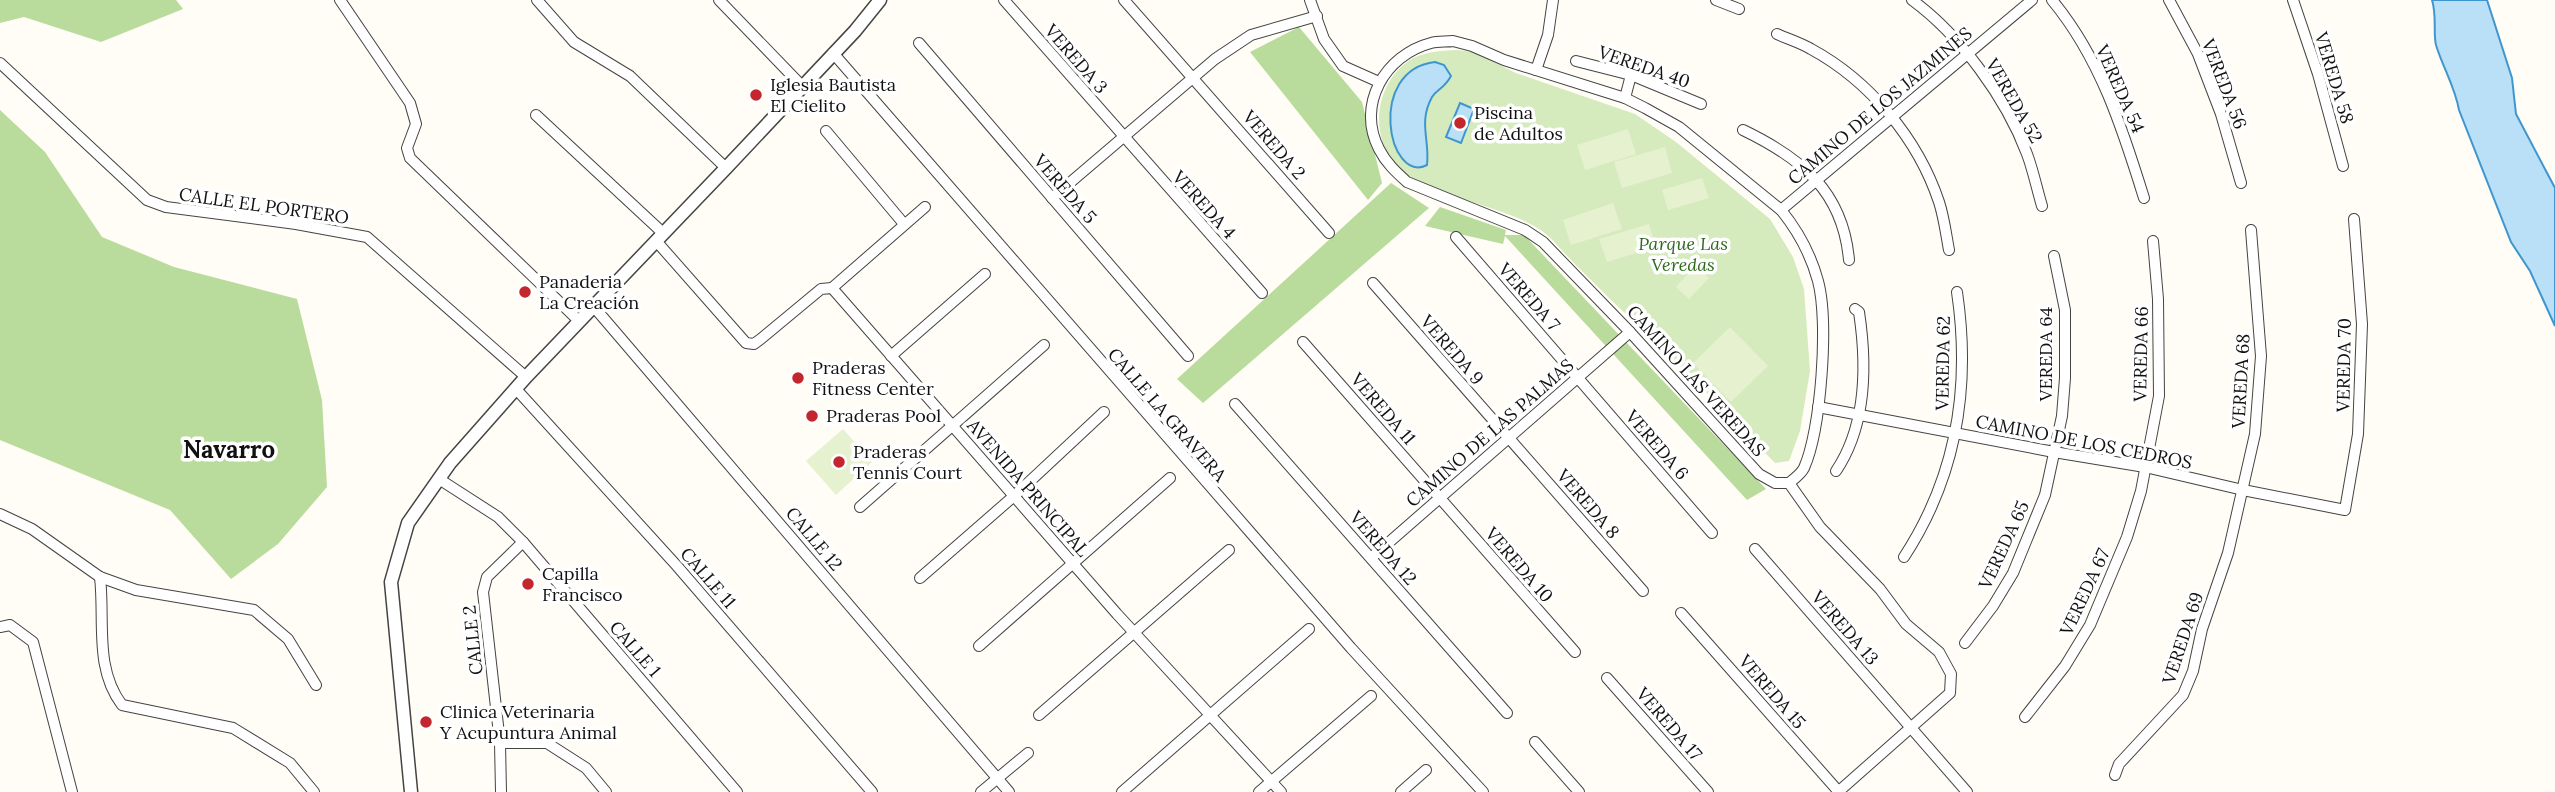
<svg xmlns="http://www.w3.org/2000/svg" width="2555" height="792" viewBox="0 0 2555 792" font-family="Lora,serif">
<rect width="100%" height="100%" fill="#fffdf5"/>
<path fill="#d5ebbd" d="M1458 50 1473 52 1516 73 1635 114 1676 142 1770 219 1793 257 1804 289 1810 371 1800 431 1789 461 1775 463 1650 335C1622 312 1598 287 1572 261 1563 252 1553 239 1542 231 1504 204 1418 195 1393 162 1370 132 1376 85 1407 62 1422 51 1441 51 1458 50Z"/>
<g fill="#b9dc9c">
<polygon points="0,0 176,0 183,9 101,42 24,17 0,23"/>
<polygon points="1299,27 1362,102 1382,183 1368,200 1250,52"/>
<polygon points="0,110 45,152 102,237 174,267 297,299 322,400 327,487 278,544 231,579 170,510 0,440"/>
<polygon points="1391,183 1429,208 1203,403 1177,379"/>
<polygon points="1440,207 1506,230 1505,235 1524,235 1766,489 1747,500 1505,236 1503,244 1425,226"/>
</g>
<g fill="#e6f2cf">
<polygon points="1628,129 1636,154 1585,170 1577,145"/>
<polygon points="1665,147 1672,173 1622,188 1614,162"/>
<polygon points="1702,178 1709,198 1668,210 1662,190"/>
<polygon points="1613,203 1622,229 1571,245 1563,220"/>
<polygon points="1649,224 1656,247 1607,262 1599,239"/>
<polygon points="1696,265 1709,278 1689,299 1676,287"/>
<polygon points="1730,327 1768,366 1731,402 1693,363"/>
<polygon points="843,429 872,462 836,495 806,461"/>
</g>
<g fill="#b9e0f7" stroke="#3f96cf" stroke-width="2">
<path d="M2432 0H2487L2512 78 2516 114 2555 188V326L2530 271 2511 242 2459 110C2455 87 2443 68 2436 45 2433 33 2437 16 2432 0Z"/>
<path d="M1435 62 1444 65 1451 76C1444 89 1437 89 1432 97 1418 123 1430 139 1427 165 1388 185 1366 70 1435 62Z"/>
<polygon points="1460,103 1474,109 1461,143 1446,137"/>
</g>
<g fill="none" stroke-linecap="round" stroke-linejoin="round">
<g stroke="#444" stroke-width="12">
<g id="minor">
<polyline points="340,0 410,103 416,124 407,148 410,158 579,321"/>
<polyline points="537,0 574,42 630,76 726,168"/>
<polyline points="719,0 801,85"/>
<polyline points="1004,0 1262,293"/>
<polyline points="1124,0 1329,233"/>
<polyline points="1310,0 1324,39 1343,66 1379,82"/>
<polyline points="1716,0 1739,9"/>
<path d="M1912 0C1960 35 2006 98 2027 154 2033 170 2037 189 2042 206"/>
<path d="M2052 0C2100 58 2122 127 2144 198"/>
<polyline points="2169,0 2198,54 2221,114 2241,183"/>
<polyline points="2293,0 2318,74 2343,166"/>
<path d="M1777 34C1788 39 1801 43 1811 49 1870 81 1918 139 1939 202 1944 217 1946 234 1949 250"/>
<path d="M1453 41 1472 46 1504 60 1625 98 1645 108 1679 127 1781 210C1798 231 1811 255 1818 281 1829 322 1821 430 1804 468 1801 474 1794 479 1789 483H1775L1759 474 1630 332 1543 242 1525 230 1407 182C1396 172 1386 163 1379 149 1356 105 1385 55 1431 43 1438 41 1446 42 1453 41Z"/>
<polyline points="919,43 1188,356"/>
<polyline points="833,53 1351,648 1483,792"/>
<polyline points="1576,61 1631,75 1701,104"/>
<polyline points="0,63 147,200 166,207 296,224 367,237 526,377"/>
<polyline points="1536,70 1548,35 1553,0"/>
<polyline points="1625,98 1631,75"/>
<polyline points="536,115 663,233"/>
<path d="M1743 130C1801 158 1843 191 1849 260"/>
<polyline points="826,131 904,224"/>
<polyline points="1052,198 1215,59 1251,35 1317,16"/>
<polyline points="1781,210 2032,0"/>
<polyline points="1456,237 1712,533"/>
<polyline points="657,242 746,343 754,344 762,338 821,289 832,288 1117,614 1281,792"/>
<polyline points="1373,283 1643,591"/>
<polyline points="832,288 925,207"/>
<polyline points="594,307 1009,792"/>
<polyline points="1303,342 1575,652"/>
<polyline points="891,356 985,274"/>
<polyline points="516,389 677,566 872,792"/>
<polyline points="1235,404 1507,713"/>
<polyline points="1818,407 2054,452 2145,467 2243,490 2345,510 2358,434 2362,324 2354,219"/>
<path d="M1836 471C1867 425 1867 365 1859 312L1855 309"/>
<polyline points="439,479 498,517 523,542 737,792"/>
<polyline points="1789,483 1820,527 1880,589 1906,624 1939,652 1951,674 1950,693 1838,792"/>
<polyline points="860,507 1044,345"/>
<polyline points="0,514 32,529 100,577 136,590 254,610 288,639 316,685"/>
<polyline points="1755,549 1967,792"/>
<path d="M1904 557C1957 476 1971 387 1957 292"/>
<polyline points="1371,558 1630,332"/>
<path d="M100 577C105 621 94 668 122 705L233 728 290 763 314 792"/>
<polyline points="920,578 1014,496 1104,412"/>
<polyline points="1681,613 1839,792"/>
<polyline points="0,627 10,625 33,642 72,792"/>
<polyline points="1965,643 1993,606 2013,573 2045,495 2062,416 2065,378 2065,310 2054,256"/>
<polyline points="979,646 1170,478"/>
<polyline points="1607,678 1708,792"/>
<polyline points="1039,715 1229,550"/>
<polyline points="2025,717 2065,666 2090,625 2127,537 2141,491 2159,396 2158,299 2153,241"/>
<polyline points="1535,742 1579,792"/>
<polyline points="500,743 547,743 586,768 606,792"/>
<polyline points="2115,775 2119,764 2183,695 2193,671 2202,629 2228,553 2255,434 2261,356 2251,230"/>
<polyline points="501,792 500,743 483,592 487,577 523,542"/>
<polyline points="981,792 1028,753"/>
<polyline points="1122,792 1309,629"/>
<polyline points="1259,792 1371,696"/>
<polyline points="1401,792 1426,770"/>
</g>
</g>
<g stroke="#444" stroke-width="15">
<polyline id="tertiary" points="411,792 391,582 408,523 450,463 526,377 726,168 855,31 880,0"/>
</g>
<use href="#minor" stroke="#fff" stroke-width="10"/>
<use href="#tertiary" stroke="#fff" stroke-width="12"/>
</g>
<g fill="#c4262e" stroke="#fff" stroke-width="2.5">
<circle cx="756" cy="95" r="7"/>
<circle cx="1460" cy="123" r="7"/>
<circle cx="525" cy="292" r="7"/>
<circle cx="798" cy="378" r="7"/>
<circle cx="812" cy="416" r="7"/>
<circle cx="839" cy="462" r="7"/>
<circle cx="528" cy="584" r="7"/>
<circle cx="426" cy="722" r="7"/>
</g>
<g text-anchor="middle" stroke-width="7" stroke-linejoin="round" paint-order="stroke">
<g font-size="18" fill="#111" stroke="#fff">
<text transform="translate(1076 59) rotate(49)" y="6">VEREDA 3</text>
<text transform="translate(1644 67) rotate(19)" y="6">VEREDA 40</text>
<text transform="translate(2334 78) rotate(73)" y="6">VEREDA 58</text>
<text transform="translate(2224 84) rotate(69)" y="6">VEREDA 56</text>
<text transform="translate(2120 89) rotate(66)" y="6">VEREDA 54</text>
<text transform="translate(2014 101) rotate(60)" y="6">VEREDA 52</text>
<text transform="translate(1880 106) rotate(-40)" y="6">CAMINO DE LOS JAZMINES</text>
<text transform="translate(1274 145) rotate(49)" y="6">VEREDA 2</text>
<text transform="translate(1065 189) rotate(49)" y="6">VEREDA 5</text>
<text transform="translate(1204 205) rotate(48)" y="6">VEREDA 4</text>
<text transform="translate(264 206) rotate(8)" y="6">CALLE EL PORTERO</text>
<text transform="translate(1529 297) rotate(49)" y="6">VEREDA 7</text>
<text transform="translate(1452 350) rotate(49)" y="6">VEREDA 9</text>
<text transform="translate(2046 354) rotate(-90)" y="6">VEREDA 64</text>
<text transform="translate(2141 354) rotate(-89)" y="6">VEREDA 66</text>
<text transform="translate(1943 363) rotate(-89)" y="6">VEREDA 62</text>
<text transform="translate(2344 365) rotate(-89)" y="6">VEREDA 70</text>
<text transform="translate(1696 381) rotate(48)" y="6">CAMINO LAS VEREDAS</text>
<text transform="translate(2241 381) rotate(-87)" y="6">VEREDA 68</text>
<text transform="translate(1383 409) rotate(49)" y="6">VEREDA 11</text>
<text transform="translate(1167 415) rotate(49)" y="6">CALLE LA GRAVERA</text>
<text transform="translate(1490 433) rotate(-41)" y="6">CAMINO DE LAS PALMAS</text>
<text transform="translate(2084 442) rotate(11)" y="6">CAMINO DE LOS CEDROS</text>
<text transform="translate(1657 445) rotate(49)" y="6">VEREDA 6</text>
<text transform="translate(1028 488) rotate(49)" y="6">AVENIDA PRINCIPAL</text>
<text transform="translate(1588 504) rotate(49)" y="6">VEREDA 8</text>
<text transform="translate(814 539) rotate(50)" y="6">CALLE 12</text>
<text transform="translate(2004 545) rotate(-65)" y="6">VEREDA 65</text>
<text transform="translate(1383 548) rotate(49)" y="6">VEREDA 12</text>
<text transform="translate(1519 565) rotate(49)" y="6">VEREDA 10</text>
<text transform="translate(708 578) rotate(49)" y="6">CALLE 11</text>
<text transform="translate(2085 592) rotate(-65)" y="6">VEREDA 67</text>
<text transform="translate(1845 628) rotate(49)" y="6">VEREDA 13</text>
<text transform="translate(2183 638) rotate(-72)" y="6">VEREDA 69</text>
<text transform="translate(473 640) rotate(-96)" y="6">CALLE 2</text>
<text transform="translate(635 649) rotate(49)" y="6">CALLE 1</text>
<text transform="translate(1772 692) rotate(49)" y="6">VEREDA 15</text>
<text transform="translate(1669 724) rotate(49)" y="6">VEREDA 17</text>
</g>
<g font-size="18" fill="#111" stroke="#fff" text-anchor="start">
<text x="770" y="91">Iglesia Bautista<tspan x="770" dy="21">El Cielito</tspan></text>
<text x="1474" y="119">Piscina<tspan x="1474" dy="21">de Adultos</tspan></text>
<text x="539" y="288">Panaderia<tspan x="539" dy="21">La Creación</tspan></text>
<text x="812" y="374">Praderas<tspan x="812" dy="21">Fitness Center</tspan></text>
<text x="826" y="422">Praderas Pool</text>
<text x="853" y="458">Praderas<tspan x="853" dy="21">Tennis Court</tspan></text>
<text x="542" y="580">Capilla<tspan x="542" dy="21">Francisco</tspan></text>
<text x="440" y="718">Clinica Veterinaria<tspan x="440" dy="21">Y Acupuntura Animal</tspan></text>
</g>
<g font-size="18" font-style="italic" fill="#2f6b1f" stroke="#fff">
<text x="1683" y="250">Parque Las<tspan x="1683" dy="21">Veredas</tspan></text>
</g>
<g font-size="24" font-weight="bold" fill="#111" stroke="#fff">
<text x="229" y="458">Navarro</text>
</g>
</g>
</svg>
